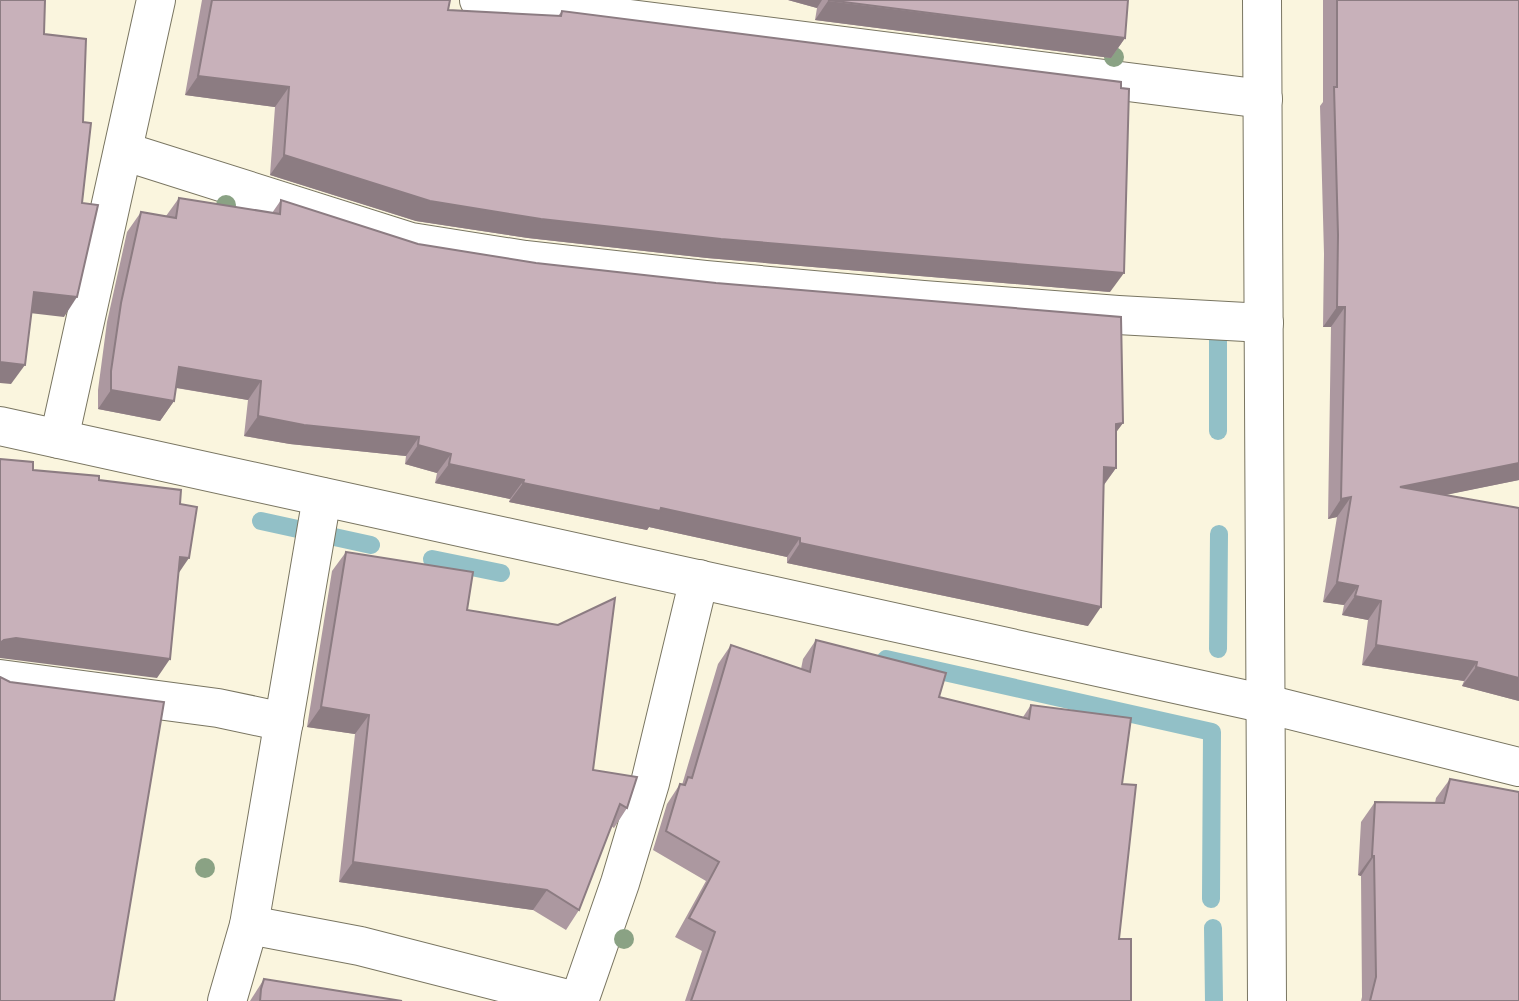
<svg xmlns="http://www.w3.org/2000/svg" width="1519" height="1001" viewBox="0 0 1519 1001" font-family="Inter,sans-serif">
<rect width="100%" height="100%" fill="#faf5de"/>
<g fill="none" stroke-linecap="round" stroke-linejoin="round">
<g stroke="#92c0c7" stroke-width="18">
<polyline points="1218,316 1218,431"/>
<polyline points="261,521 371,545"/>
<polyline points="432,559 501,573"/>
<polyline points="1218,649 1219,534"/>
<polyline points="886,659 1212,732 1211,899"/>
<polyline points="1213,928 1214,1001"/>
</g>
<g stroke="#797561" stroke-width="40">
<g id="minor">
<polyline points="479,0 1263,99"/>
<polyline points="1262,0 1267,1001"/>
<polyline points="123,151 411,242 525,260 705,280 923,300 1118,315 1264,323"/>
<polyline points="0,426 1266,704 1519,767"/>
<polyline points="59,439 156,0"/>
<polyline points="0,679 218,708 284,722"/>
<polyline points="249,925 360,946 575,1001"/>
<polyline points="227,1001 249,925 322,497"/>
<polyline points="579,1001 620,883 650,783 699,579"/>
</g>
</g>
<use href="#minor" stroke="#fff" stroke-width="38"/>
</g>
<g fill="#8aa284">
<circle cx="1114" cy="57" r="10"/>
<circle cx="226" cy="205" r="10"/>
<circle cx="205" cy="868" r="10"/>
<circle cx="624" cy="939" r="10"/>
</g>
<g fill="#ac98a0">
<polygon points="202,0 450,0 448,10 558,16 562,11 1110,292 707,258 528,238 416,221 270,175 275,107 185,95"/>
<polygon points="788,0 1128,0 1125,38 1111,58 815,20 817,8"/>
<polygon points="1323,0 1519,0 1519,480 1444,495 1519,701 1462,686 1464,681 1362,665 1368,620 1342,615 1344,605 1323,602 1337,517 1328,519 1331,327 1323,327 1324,254 1320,106 1323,102"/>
<polygon points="179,198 272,213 281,200 418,244 1123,423 1116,432 1116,468 1104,485 1088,626 787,563 787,557 649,527 647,530 509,502 510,499 435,483 437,473 405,464 406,456 290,444 244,436 248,400 176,388 174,401 160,421 98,409 98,390 107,322 127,232 141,212 166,216"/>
<polygon points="346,552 467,610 593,770 627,808 614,828 611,826 579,910 566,930 533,910 339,882 355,734 307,727 332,571"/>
<polygon points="816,640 939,697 1023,717 1031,705 1122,784 1119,939 1131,1001 685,1001 702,951 675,937 706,881 653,850 667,804 680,784 682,785 718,664 731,645 801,669 803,659"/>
<polygon points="1450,779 1519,1001 1361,1001 1362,997 1361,876 1358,875 1361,822 1375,802 1435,803 1436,798"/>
<polygon points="264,979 402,1001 250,1001"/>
</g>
<g fill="#8c7c82">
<polygon points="788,0 822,0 817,8"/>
<polygon points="828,1 1125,38 1111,58 815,20"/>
<polygon points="198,76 289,87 275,107 185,95"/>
<polygon points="284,155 1124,273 1110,292 707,258 528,238 416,221 270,175"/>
<polygon points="34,292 77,297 64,317 21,312"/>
<polygon points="1337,307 1345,307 1331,327 1323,327"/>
<polygon points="0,362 25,365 11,384 0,383"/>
<polygon points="179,367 261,381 248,400 166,386"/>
<polygon points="111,390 174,401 160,421 98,409"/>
<polygon points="258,416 419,437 406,456 290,444 244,436"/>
<polygon points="1123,423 1109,442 1116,424"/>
<polygon points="418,445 451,454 437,473 405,464"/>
<polygon points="1519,463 1519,480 1387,507 1400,487"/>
<polygon points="449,464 524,480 510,499 435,483"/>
<polygon points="1104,467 1116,468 1102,487"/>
<polygon points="523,483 661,508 800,538 787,557 649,527 647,530 509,502"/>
<polygon points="1351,497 1337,517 1328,519 1341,499"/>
<polygon points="800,543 1101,607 1088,626 787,563"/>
<polygon points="180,557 189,558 176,577"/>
<polygon points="1337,582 1358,586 1344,605 1323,602"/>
<polygon points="1355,596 1381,601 1368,620 1342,615"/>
<polygon points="16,638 170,659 157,678 0,658 0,643 4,640"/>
<polygon points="1376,645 1477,662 1464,681 1362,665"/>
<polygon points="1476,667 1519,678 1519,701 1462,686"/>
<polygon points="321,707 369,715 355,734 307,727"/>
<polygon points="1372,856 1374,856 1361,876 1358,875"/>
<polygon points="353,862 547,890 533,910 339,882"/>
</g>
<g fill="#c8b1ba" stroke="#8c7c82" stroke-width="2">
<polygon points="0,0 45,0 44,34 86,39 83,122 91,123 82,203 98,205 77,297 34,292 25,365 0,362"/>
<polygon points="212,0 450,0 448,10 561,16 562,11 1121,82 1121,88 1129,89 1124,273 721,239 541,219 430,201 284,155 289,87 198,76"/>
<polygon points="828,0 1128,0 1125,38"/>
<polygon points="1337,0 1519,0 1519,463 1400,487 1519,508 1519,678 1476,667 1477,662 1376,645 1381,601 1355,596 1358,586 1337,582 1351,497 1341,499 1345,307 1337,307 1338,235 1334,87 1337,87"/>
<polygon points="179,198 280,214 281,200 418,244 536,263 716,283 1121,317 1123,423 1116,424 1116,468 1104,467 1101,607 800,543 800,538 661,508 660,511 523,483 524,480 449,464 451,454 418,445 419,437 304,425 258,416 261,381 179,367 174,401 111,390 111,371 121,303 141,212 176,218"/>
<polygon points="0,459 33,462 33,470 99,476 99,480 181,490 180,504 197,507 189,558 180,557 170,659 16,638 4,640 0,643"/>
<polygon points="346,552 473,572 467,610 558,625 615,598 593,770 637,777 627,808 620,804 579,910 547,890 353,862 369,715 321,707"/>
<polygon points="816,640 946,673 939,697 1029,719 1031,705 1131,718 1122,784 1136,785 1119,939 1131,939 1131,1001 691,1001 715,932 689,918 719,862 666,831 680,784 685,785 688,777 692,778 731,645 810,672"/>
<polygon points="0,677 10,682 164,702 114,1001 0,1001"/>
<polygon points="1450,779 1519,792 1519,1001 1370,1001 1376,977 1374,856 1372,856 1375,802 1444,803"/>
<polygon points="264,979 402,1001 260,1001 261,989"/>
</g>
</svg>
